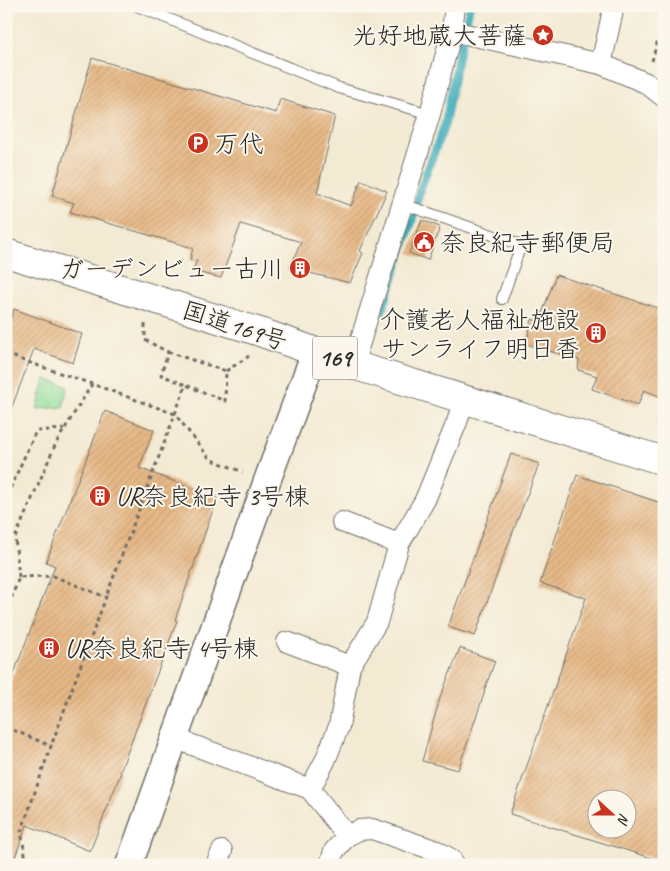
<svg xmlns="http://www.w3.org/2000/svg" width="670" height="871" viewBox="0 0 670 871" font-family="Caveat,'Klee One',sans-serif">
<defs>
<pattern id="park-dots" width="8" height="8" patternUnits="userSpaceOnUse" patternTransform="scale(1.25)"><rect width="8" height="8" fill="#91dd9a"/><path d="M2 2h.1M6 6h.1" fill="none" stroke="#7dbe85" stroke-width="1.8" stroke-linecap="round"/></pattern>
<pattern id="building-hatch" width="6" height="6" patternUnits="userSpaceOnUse" patternTransform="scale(1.25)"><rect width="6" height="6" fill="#e7b987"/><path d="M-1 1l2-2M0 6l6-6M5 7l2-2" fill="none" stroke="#c69f75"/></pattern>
</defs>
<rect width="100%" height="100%" fill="#fbf7ec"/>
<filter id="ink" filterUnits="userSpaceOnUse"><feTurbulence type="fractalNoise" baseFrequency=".02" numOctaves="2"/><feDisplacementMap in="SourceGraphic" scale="10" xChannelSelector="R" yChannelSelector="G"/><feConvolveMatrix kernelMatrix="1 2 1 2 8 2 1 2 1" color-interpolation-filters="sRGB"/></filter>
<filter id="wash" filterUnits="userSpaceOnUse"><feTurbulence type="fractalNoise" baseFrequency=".0096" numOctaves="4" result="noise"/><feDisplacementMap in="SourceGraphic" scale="20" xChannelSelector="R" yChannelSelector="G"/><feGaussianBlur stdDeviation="1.12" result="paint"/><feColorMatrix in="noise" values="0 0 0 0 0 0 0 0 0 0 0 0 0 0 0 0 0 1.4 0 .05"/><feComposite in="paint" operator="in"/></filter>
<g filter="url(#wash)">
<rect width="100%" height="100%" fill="#f3ead3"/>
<polygon fill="url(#park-dots)" stroke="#5e8462" points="45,379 68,386 63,407 37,409"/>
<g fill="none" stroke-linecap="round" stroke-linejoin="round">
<polyline stroke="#3babb8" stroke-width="8" points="382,312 412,222 420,190 445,124 458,57 470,6"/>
</g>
<g id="blocks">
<g fill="url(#building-hatch)" fill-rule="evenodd">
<polygon points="92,58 276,113 280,99 335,116 317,193 351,206 361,180 387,191 360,251 363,253 350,283 290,268 301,242 241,224 221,278 192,271 197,261 190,260 193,248 70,212 74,203 52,196"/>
<polygon points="422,220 440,227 428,260 409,253"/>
<polygon points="556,275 664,310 664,398 644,390 638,405 592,389 597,376 578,370 579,360 526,344 532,319 539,322"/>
<polygon points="14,309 82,334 73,363 34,349 8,417 6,417 6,333"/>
<polygon points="105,411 154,430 139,468 217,498 175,620 177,621 120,772 121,773 90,851 27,825 12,865 6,865 6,694 55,566 46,562"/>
<polygon points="511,454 539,464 501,563 475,636 448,627"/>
<path d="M577 475 664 504V862L510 814 586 598 540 583ZM598 798H628V828H598Z"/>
<polygon points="460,648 495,661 484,691 485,691 458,770 422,761 440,698"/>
</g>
</g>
</g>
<g filter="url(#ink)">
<use href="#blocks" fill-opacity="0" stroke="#716e66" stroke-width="1"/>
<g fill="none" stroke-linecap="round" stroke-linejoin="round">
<g stroke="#716e66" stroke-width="12">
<g id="service">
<polyline points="137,6 339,88 430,114"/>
<polyline points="403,204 521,245 502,299"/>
</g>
</g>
<g stroke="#716e66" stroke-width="22">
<g id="minor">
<polyline points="452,31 601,64 646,83 664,97"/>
<polyline points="601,64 614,6"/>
<polyline points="353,365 430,114 452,31 455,6"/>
<polyline points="342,522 399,544"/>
<polyline points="287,642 350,666"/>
<polyline points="174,738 310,789 347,836 359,830 372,829 437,851 451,859 455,865"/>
<polyline points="310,789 325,761 339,726 350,666 377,622 399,544 425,500 457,422 464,399"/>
<polyline points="216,865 222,851"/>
<polyline points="330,865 334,851 347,836"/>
</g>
</g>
<g stroke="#716e66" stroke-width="29">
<polyline id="tertiary" points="129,865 267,481 315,352"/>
</g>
<g stroke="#716e66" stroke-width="30">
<polyline id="trunk" points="6,253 260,332 353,365 664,461"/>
</g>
<g stroke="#716e66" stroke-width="3" stroke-dasharray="4 4" stroke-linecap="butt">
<polyline points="652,61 664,18"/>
<polyline points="145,324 145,340 168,352 161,375 186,385 175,414 210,459 243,472"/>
<polyline points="168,352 226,371 225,401 186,385"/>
<polyline points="6,353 19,359 92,384"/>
<polyline points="226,371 249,356"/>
<polyline points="6,495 9,491 36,431 64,429"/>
<polyline points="19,577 15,538 56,443 92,384 175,414 106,597"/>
<polyline points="6,587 15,590"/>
<polyline points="6,613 19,577 53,576 106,597 51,746"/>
<polyline points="6,727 51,746 21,832 27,865"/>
</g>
<use href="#service" stroke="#fff" stroke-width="10"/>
<use href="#minor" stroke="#fff" stroke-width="20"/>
<use href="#tertiary" stroke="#fff" stroke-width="26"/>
<use href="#trunk" stroke="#fff" stroke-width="28"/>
</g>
</g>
<defs>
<g id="sight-disc" transform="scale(1.125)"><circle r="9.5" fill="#c8321e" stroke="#fbf7ec"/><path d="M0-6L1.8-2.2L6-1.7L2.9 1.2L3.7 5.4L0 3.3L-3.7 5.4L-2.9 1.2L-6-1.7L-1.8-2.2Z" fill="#fff"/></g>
<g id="parking-disc" transform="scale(1.125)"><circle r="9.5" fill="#c8321e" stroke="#fbf7ec"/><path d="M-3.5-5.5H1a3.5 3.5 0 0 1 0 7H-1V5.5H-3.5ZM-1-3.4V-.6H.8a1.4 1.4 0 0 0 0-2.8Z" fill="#fff"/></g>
<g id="civic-disc" transform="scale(1.125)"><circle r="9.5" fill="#c8321e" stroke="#fbf7ec"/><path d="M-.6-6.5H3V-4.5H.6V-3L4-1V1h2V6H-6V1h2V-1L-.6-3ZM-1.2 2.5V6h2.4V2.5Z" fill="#fff"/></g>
<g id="building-disc" transform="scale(1.125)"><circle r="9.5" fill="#c8321e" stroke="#fbf7ec"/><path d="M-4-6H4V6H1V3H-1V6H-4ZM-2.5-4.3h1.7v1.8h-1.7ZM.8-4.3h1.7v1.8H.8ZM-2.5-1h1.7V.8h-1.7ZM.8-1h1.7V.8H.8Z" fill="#fff"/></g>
</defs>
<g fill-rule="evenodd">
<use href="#sight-disc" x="543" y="35"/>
<use href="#parking-disc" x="198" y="143"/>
<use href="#civic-disc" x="424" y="242"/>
<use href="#building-disc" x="300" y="268"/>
<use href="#building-disc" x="596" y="333"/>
<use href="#building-disc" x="100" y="496"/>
<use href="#building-disc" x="49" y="648"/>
</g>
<g text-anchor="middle" stroke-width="4" stroke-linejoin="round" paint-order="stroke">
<rect fill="#fbf7ec" stroke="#696865" stroke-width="1" x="312.5" y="336.5" width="45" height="43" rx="4"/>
<g font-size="24" font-weight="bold" fill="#2b2b2b">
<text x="335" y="366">169</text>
</g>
<g font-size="25" fill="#2b2b2b" stroke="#fbf7ec" text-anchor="start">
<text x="527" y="44" text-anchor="end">光好地蔵大菩薩</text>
<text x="214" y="152">万代</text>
<text x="440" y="251">奈良紀寺郵便局</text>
<text x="284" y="277" text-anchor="end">ガーデンビュー古川</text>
<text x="580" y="328" text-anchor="end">介護老人福祉施設<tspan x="580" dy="29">サンライフ明日香</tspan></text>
<text x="116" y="505">UR奈良紀寺 3号棟</text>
<text x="65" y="657">UR奈良紀寺 4号棟</text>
</g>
<g font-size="25" fill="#2b2b2b" stroke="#fbf7ec">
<text transform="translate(235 325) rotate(18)" y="9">国道169号</text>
</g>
</g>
<rect width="670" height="871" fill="none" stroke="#fbf7ec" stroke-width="25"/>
<g transform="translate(612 814) rotate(111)"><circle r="24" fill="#fbf7ec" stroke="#a8a59f"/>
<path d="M0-4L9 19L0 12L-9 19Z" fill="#c8321e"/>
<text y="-8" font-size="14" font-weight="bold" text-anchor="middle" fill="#2b2b2b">N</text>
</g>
</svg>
